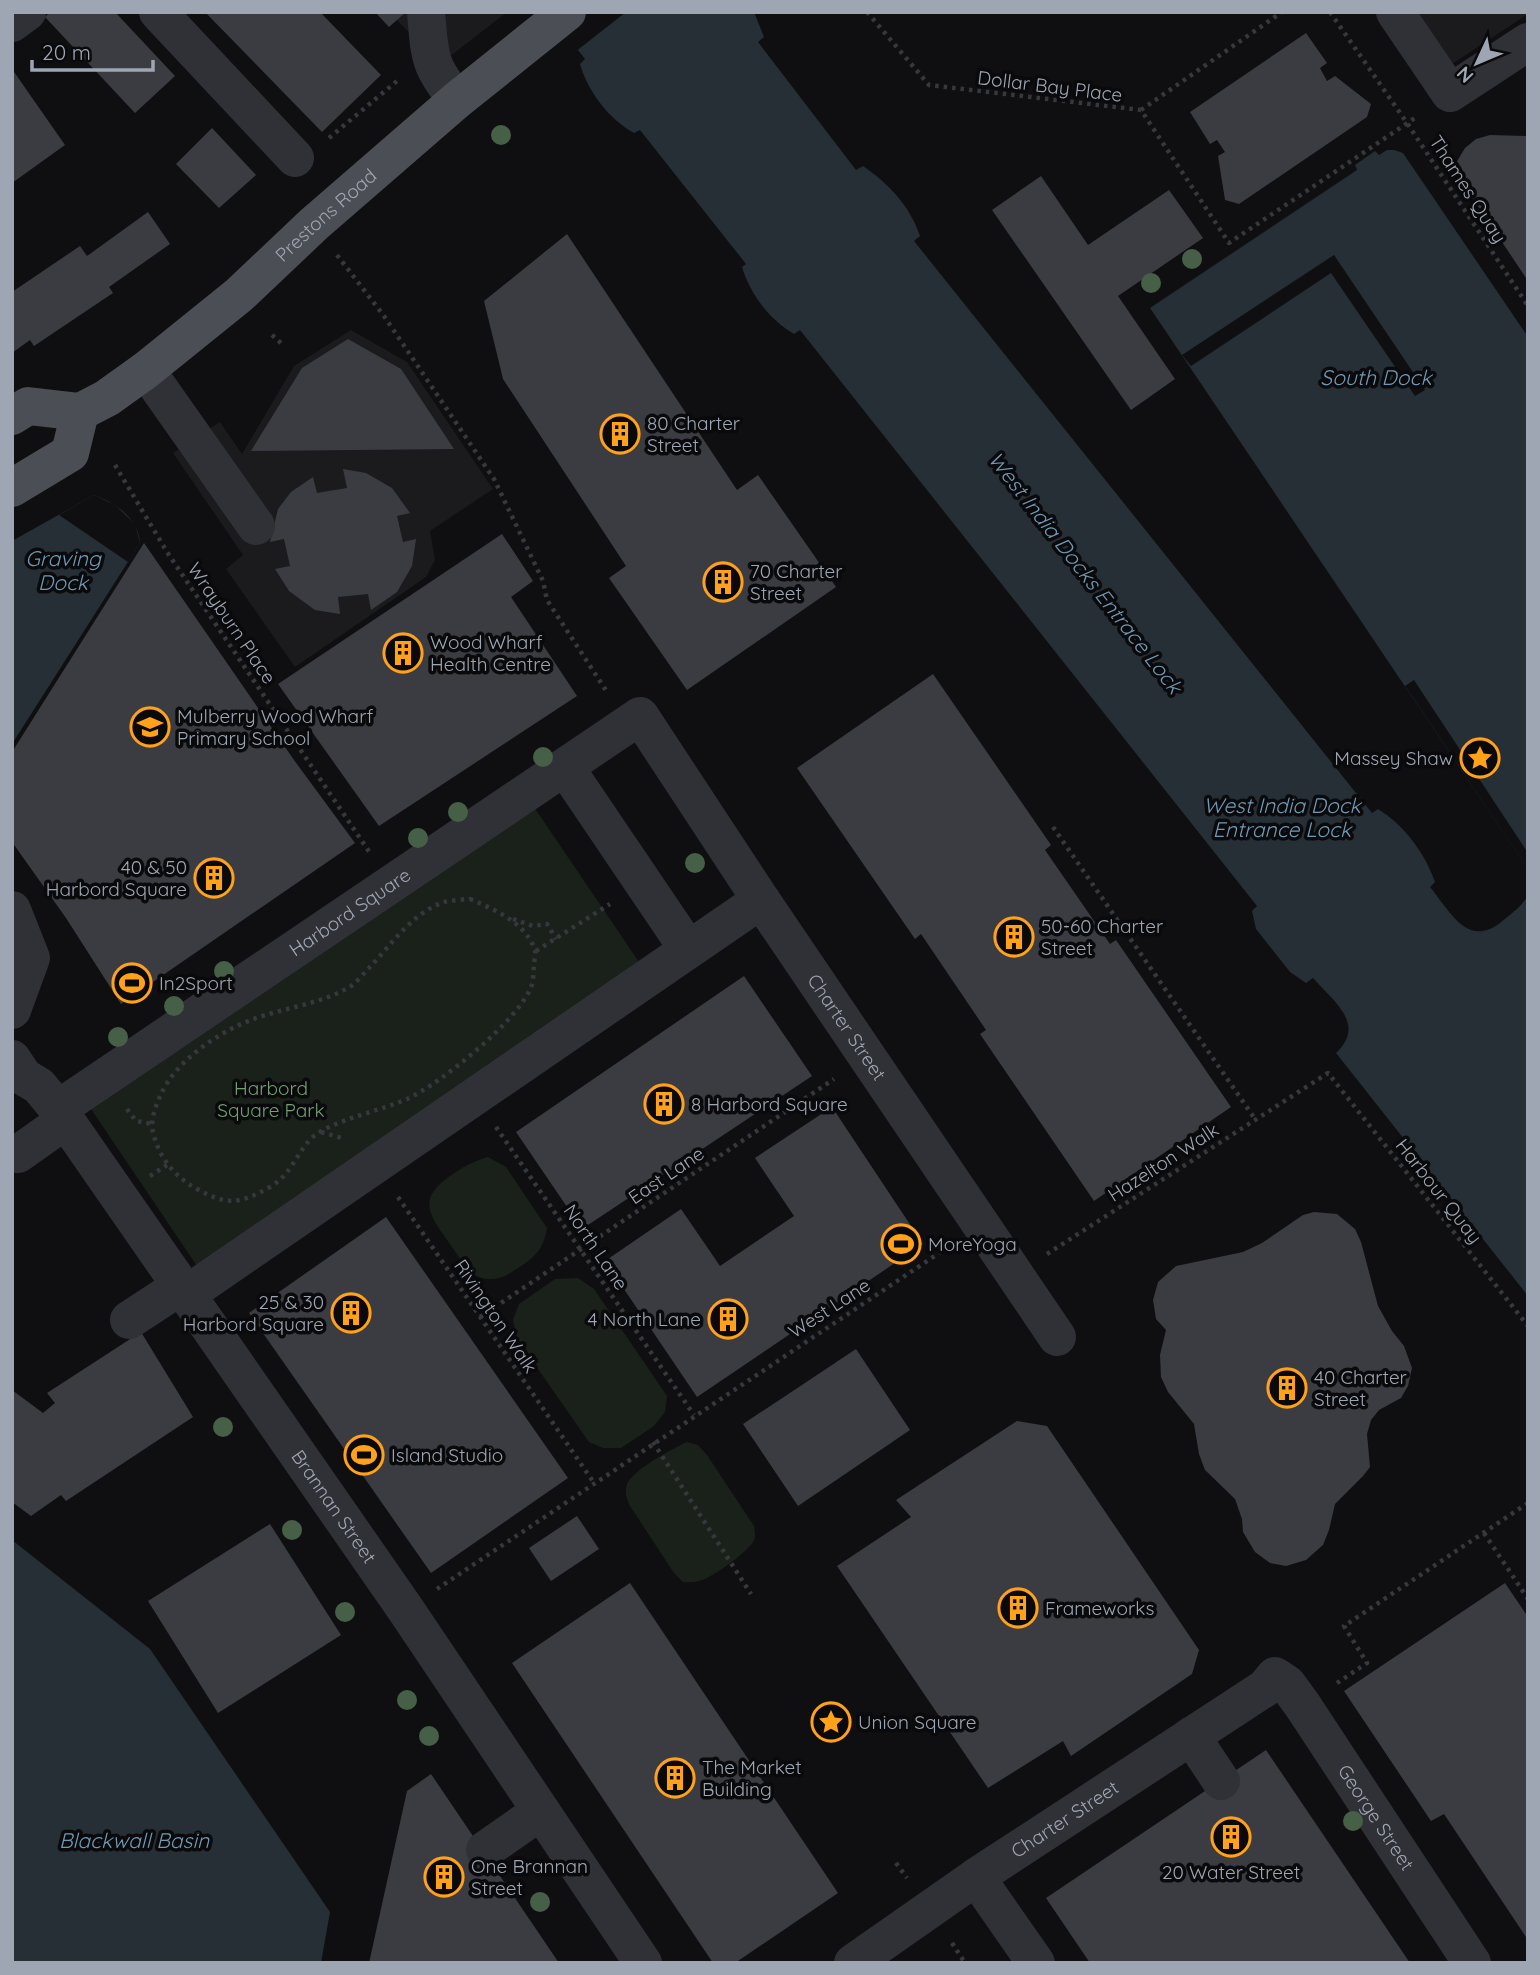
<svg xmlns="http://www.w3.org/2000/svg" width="1540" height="1975" viewBox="0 0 1540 1975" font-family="Quicksand,sans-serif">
<rect width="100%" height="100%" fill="#0f0f11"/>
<g fill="#1b1b1e">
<polygon points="389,12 507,12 440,64"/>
<polygon points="1400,12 1528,12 1528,14 1440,72"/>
<polygon points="351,330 407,362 493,489 430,531 435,560 426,577 295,667 226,569 243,555 173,453 220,422 242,454 294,366"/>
</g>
<g fill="#19211a">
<polygon points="532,804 641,965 199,1269 87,1103"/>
<path d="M488 1157 506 1167 547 1228C544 1247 537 1256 521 1266 509 1274 501 1280 487 1279 469 1277 462 1261 452 1247 432 1218 414 1201 450 1176 463 1167 473 1161 488 1157Z"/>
<polygon points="578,1278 594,1289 667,1396 665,1412 654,1426 621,1448 603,1448 589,1442 517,1339 513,1320 519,1304 555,1279"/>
<path d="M687 1442 698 1445 707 1455 754 1526C755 1532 756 1537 753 1542 746 1553 712 1578 699 1581 694 1583 688 1582 683 1582L674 1573 630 1506C627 1500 624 1492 627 1484 633 1470 673 1448 687 1442Z"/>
</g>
<g fill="#252f35">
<path d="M548 12H754L764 37 758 42 856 170 863 166C889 184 910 206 920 236L914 241 1372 813 1378 809C1404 825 1425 853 1435 882L1430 887C1450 911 1467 948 1500 923 1511 914 1520 908 1528 896V1296L1336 1053C1367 1024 1333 1001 1313 978L1306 983 1290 972 1256 929 1252 911 1257 906 800 330 794 334C770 320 750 294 742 267L746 264 640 130 634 133C609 119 588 92 580 64L585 59Z"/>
<polygon points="1387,150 1394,150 1403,153 1528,337 1528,869 1150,308 1357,170 1355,165 1375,151 1379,155"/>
<path d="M94 495C116 503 138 518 140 543L12 744V541Z"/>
<polygon points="12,1540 150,1649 330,1912 321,1963 12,1963"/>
</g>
<g fill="#0f0f11">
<polygon points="545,12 626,12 575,52"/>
<polygon points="1334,255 1425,390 1415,396 1331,273 1191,366 1182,355"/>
<polygon points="94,495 115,505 135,524 140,543 128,562 59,515"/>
<polygon points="1414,680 1528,853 1528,869 1405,686"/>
</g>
<g fill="#3b3c41">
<polygon points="50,12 115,12 175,76 135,113 45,17"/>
<polygon points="205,12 320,12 381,75 322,132"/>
<polygon points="375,12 406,12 389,27"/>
<polygon points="1306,33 1327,63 1320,68 1327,81 1335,76 1371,104 1367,117 1239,204 1225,200 1218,156 1225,152 1217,140 1210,144 1190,112"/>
<polygon points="12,69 65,145 12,183"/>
<polygon points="212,128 256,175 219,208 176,164"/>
<polygon points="1490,135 1528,136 1528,281 1454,170 1456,163 1465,148 1476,139"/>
<polygon points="1041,176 1088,245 1169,190 1203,238 1118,296 1175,379 1131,410 992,210"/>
<polygon points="148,212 170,244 109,287 113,293 34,346 30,340 12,353 12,292 80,246 87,256"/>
<polygon points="567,234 737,490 758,475 836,587 687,690 609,578 626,566 503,379 484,301"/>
<polygon points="348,339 401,369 454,449 251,451 302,368"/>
<polygon points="343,469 366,473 392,488 410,513 397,516 403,542 416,539 412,566 397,592 371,610 368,594 338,597 340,614 315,610 289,591 275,569 290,566 284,539 270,542 278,509 291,492 313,477 317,493 347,488"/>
<polygon points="502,534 533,581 511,597 577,696 379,826 278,684"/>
<polygon points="144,543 294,760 355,843 121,1004 66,918 12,842 12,752"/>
<polygon points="933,674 1051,845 1045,850 1110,944 1116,940 1231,1107 1094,1201 980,1034 986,1030 921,934 915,939 797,768"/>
<polygon points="744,976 812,1076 582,1229 516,1132"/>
<polygon points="832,1107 923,1244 697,1397 605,1261 681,1209 720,1266 794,1216 755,1158"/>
<polygon points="1314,1212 1337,1214 1355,1229 1361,1242 1378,1306 1392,1331 1404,1346 1412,1368 1408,1386 1401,1398 1379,1410 1371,1420 1367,1434 1370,1467 1363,1476 1335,1504 1329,1530 1323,1545 1306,1560 1286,1566 1270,1563 1255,1552 1243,1532 1242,1519 1235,1499 1205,1470 1199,1454 1194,1424 1168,1392 1161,1377 1160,1355 1166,1330 1156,1319 1153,1300 1158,1282 1176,1266 1243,1252 1262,1243 1303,1215"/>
<polygon points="386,1217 568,1478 431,1573 249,1313"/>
<polygon points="141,1332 193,1417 66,1501 61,1495 31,1516 12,1502 12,1390 43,1413 55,1403 47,1393"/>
<polygon points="856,1349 910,1430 798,1506 743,1424"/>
<polygon points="1017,1421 1047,1426 1199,1650 1192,1674 1071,1756 1063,1741 988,1788 837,1566 911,1517 896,1500"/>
<polygon points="577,1516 599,1549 551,1581 529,1548"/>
<polygon points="270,1524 341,1635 218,1713 148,1601"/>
<polygon points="630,1583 838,1893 735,1963 713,1963 512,1663"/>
<polygon points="1505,1583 1528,1617 1528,1940 1444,1814 1431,1821 1344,1691"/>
<polygon points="1266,1750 1410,1963 1090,1963 1046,1898"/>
<polygon points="431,1774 559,1963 369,1963 407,1791"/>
</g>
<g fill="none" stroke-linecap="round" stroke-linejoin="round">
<g stroke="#36383d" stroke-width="4.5" stroke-dasharray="3.5 5" stroke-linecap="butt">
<polyline points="867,12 929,85 1141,110 1229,243 1418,116"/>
<polyline points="1330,12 1407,123 1528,306"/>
<polyline points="1141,110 1282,12"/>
<polyline points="329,138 397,81"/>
<polyline points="337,255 384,316 494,479 543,581 547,600 607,692"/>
<polyline points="272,335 282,344"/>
<polyline points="115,465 167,552 370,853"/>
<polyline points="1053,827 1255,1119"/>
<path d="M470 899C495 910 525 922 535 950 536 954 534 961 534 966 533 972 534 981 531 987 518 1021 440 1084 407 1099 379 1111 350 1116 323 1130 298 1143 296 1172 270 1187 239 1204 228 1206 197 1189 174 1176 159 1158 153 1132 150 1119 156 1105 162 1092 178 1060 217 1033 251 1020 282 1008 316 1005 346 989 355 985 362 975 369 968 392 944 412 913 444 902 452 900 462 900 470 899Z"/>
<polyline points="513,919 533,926 547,924 556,939"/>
<polyline points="536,951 610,904"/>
<polyline points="127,1109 136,1121 152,1124"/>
<polyline points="496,1127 694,1415"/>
<polyline points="321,1132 342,1138"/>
<polyline points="150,1176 167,1165"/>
<polyline points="398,1197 594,1483"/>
<polyline points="1047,1254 1328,1073 1528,1326"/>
<polyline points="480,1317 834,1079"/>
<polyline points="653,1442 751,1594"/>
<polyline points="1484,1533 1528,1599"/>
<polyline points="437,1589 948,1247"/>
<polyline points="1337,1683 1367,1663 1344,1626 1528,1503"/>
<polyline points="896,1863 907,1878"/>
<polyline points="952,1943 965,1963"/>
</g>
<g stroke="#303136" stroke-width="38">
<polyline points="158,12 295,158"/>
<path d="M426 12C430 57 428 64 457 100"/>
<polyline points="1395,12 1450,93 1528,42"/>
<polyline points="12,23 27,12"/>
<polyline points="146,370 256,526"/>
<polyline points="565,767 688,949"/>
<polyline points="12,910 31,958 12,1010"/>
<path id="s1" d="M12 1059 24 1077 39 1086 58 1109 119 1197 406 1610 643 1963"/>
<path id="s2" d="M58 1109 640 716 761 900 1057 1337"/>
<polyline points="18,1154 66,1120"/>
<polyline points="187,1294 761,900"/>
<polyline points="129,1320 181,1286"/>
<polyline points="1191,1736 1221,1781"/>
<polyline points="485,1850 541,1811"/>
<polyline points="976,1877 1036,1963"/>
<path id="s3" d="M853 1963 976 1877 1265 1688 1275 1676 1287 1684 1303 1706 1472 1963"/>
</g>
<g stroke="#4b4e55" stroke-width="38">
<path id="s4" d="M12 416 28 406 80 412 107 398 146 370 239 295 314 224 457 100 567 12"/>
<polyline points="12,488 70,453 80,412"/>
</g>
</g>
<g fill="#465f47">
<circle cx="501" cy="135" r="10"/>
<circle cx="1192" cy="259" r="10"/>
<circle cx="1151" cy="283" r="10"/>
<circle cx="543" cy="757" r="10"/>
<circle cx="458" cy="812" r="10"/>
<circle cx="418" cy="838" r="10"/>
<circle cx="695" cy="863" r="10"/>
<circle cx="224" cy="971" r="10"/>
<circle cx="174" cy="1006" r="10"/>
<circle cx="118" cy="1037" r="10"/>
<circle cx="223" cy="1427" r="10"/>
<circle cx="292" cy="1530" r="10"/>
<circle cx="345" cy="1612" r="10"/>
<circle cx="407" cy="1700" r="10"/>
<circle cx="429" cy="1736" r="10"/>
<circle cx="1353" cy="1821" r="10"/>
<circle cx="540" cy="1902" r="10"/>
</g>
<defs>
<g id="building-ring" transform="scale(2.0125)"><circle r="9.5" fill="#0a0a0c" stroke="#ffa119" stroke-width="1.5"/><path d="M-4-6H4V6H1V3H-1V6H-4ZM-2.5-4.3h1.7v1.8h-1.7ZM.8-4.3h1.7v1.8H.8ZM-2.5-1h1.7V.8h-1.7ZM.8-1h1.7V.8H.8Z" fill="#ffa119"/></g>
<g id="school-ring" transform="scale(2.0125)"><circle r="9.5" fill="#0a0a0c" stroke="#ffa119" stroke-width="1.5"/><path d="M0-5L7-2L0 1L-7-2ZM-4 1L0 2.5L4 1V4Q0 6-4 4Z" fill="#ffa119"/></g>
<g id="sight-ring" transform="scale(2.0125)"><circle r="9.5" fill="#0a0a0c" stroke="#ffa119" stroke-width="1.5"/><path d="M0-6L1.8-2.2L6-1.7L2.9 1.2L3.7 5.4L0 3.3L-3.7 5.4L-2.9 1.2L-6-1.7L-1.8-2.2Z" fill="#ffa119"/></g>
<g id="stadium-ring" transform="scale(2.0125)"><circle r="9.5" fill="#0a0a0c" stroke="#ffa119" stroke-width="1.5"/><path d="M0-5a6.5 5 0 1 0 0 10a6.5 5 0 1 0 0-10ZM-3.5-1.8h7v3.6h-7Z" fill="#ffa119"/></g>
</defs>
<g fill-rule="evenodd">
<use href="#building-ring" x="620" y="434"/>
<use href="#building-ring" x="723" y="582"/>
<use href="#building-ring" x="403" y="653"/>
<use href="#school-ring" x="150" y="727"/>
<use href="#sight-ring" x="1480" y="758"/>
<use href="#building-ring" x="214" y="878"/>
<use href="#building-ring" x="1014" y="937"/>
<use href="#stadium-ring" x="132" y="983"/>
<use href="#building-ring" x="664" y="1104"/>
<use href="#stadium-ring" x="901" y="1244"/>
<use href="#building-ring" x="351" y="1313"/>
<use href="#building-ring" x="728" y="1319"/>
<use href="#building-ring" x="1287" y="1388"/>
<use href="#stadium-ring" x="364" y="1455"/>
<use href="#building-ring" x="1018" y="1608"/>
<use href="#sight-ring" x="831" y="1722"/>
<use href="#building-ring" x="675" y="1778"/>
<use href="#building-ring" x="1231" y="1837"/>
<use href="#building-ring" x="444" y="1877"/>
</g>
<g text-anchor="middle" stroke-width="7" stroke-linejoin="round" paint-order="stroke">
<g font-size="19" fill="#9fa6b3" stroke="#0a0a0c">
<text transform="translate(1050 86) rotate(7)" y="7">Dollar Bay Place</text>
<text transform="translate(1468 189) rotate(57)" y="7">Thames Quay</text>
<text dy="7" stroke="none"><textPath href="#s4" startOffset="387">Prestons Road</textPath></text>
<text transform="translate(232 623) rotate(56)" y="7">Wrayburn Place</text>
<text dy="7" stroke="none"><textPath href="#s2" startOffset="352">Harbord Square</textPath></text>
<text dy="7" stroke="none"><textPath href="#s2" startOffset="1076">Charter Street</textPath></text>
<text transform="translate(1163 1162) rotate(-33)" y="7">Hazelton Walk</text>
<text transform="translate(666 1175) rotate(-34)" y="7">East Lane</text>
<text transform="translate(1439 1191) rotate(52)" y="7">Harbour Quay</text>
<text transform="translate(596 1247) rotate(56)" y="7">North Lane</text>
<text transform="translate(829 1308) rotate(-33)" y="7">West Lane</text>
<text transform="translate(496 1316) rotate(56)" y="7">Rivington Walk</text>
<text dy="7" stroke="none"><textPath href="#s1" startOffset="553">Brannan Street</textPath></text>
<text dy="7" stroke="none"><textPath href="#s3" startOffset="686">George Street</textPath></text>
<text dy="7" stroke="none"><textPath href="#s3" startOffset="256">Charter Street</textPath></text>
</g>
<g font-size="19" fill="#9fa6b3" stroke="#0a0a0c" text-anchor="start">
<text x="647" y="430">80 Charter<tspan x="647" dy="22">Street</tspan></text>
<text x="750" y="578">70 Charter<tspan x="750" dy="22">Street</tspan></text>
<text x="430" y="649">Wood Wharf<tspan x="430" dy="22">Health Centre</tspan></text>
<text x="177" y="723">Mulberry Wood Wharf<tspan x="177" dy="22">Primary School</tspan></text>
<text x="1453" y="765" text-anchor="end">Massey Shaw</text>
<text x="187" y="874" text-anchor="end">40 &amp; 50<tspan x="187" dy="22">Harbord Square</tspan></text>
<text x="1041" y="933">50-60 Charter<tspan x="1041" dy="22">Street</tspan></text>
<text x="159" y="990">In2Sport</text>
<text x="691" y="1111">8 Harbord Square</text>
<text x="928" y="1251">MoreYoga</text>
<text x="324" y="1309" text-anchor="end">25 &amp; 30<tspan x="324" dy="22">Harbord Square</tspan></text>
<text x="701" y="1326" text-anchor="end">4 North Lane</text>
<text x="1314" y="1384">40 Charter<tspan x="1314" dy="22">Street</tspan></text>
<text x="391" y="1462">Island Studio</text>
<text x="1045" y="1615">Frameworks</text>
<text x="858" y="1729">Union Square</text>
<text x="702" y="1774">The Market<tspan x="702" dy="22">Building</tspan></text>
<text x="471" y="1873">One Brannan<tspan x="471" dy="22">Street</tspan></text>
<text x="1231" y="1879" text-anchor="middle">20 Water Street</text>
</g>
<g font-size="19" fill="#73a173" stroke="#0a0a0c">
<text x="271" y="1095">Harbord<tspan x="271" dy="22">Square Park</tspan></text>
</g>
<g font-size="21" font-style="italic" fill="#7199b3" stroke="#0a0a0c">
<text x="1376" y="385">South Dock</text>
<text x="63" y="566">Graving<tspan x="63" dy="24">Dock</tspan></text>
<text transform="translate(1085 573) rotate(52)" y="7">West India Docks Entrace Lock</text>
<text x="1282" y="813">West India Dock<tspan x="1282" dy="24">Entrance Lock</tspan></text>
<text x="134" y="1848">Blackwall Basin</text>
</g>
</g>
<rect width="1540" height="1975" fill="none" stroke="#9fa6b3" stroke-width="28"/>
<g transform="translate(1477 63) rotate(226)" stroke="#0a0a0c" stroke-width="5" paint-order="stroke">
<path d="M0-5L12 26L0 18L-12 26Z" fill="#9fa6b3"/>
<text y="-10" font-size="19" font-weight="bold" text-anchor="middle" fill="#9fa6b3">N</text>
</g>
<path d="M32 60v10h121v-10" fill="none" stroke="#9fa6b3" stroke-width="3.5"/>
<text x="42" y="60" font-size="21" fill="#9fa6b3" stroke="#0a0a0c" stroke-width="5" paint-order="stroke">20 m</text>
</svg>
